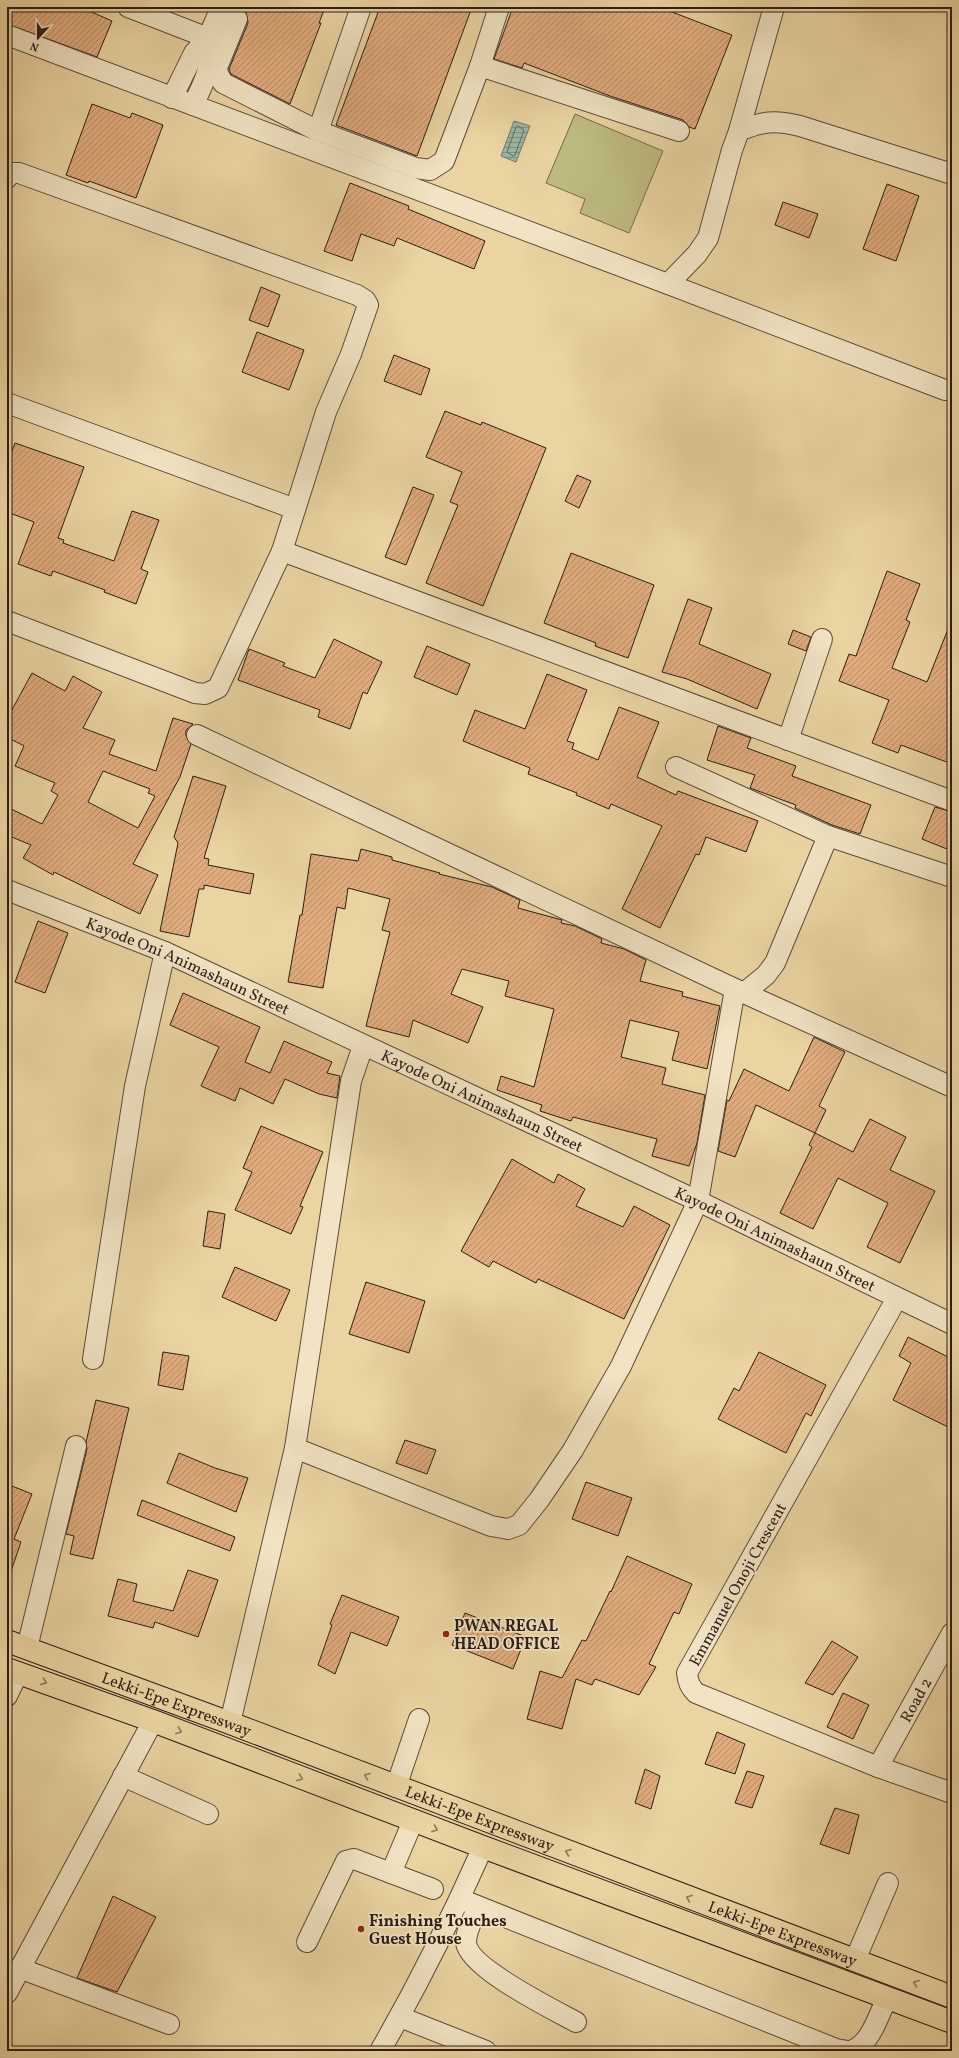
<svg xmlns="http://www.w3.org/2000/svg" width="959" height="2058" viewBox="0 0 959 2058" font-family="Vollkorn,serif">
<defs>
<pattern id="water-rules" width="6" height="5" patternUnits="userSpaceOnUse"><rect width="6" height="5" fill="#98b8a7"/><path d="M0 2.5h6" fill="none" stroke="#7c9587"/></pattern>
<pattern id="building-hatch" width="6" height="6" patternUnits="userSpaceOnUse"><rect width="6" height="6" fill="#e0ac7e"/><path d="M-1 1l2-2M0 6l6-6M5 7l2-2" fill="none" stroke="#b68b66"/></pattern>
</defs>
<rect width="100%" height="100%" fill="#ead4a2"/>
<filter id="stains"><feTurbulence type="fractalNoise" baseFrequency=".005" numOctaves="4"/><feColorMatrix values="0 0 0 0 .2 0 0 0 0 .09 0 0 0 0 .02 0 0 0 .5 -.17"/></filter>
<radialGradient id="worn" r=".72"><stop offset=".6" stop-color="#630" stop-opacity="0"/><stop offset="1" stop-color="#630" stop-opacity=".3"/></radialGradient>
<polygon fill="#bdbb81" stroke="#756c4c" points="575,114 663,151 629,233 580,213 585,199 546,183"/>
<polygon fill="url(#water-rules)" stroke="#6d7a6d" points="514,121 530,126 516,162 501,156"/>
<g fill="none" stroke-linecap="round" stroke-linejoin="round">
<polygon stroke="#626a5e" stroke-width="1" points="518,126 524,130 515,155 513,156 507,152 516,127"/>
</g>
<g fill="url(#building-hatch)" stroke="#2d1d16" fill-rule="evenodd">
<polygon points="7,7 80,7 112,21 97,57 7,24"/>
<polygon points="248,7 325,7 319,23 321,23 290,104 231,74 229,69 248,23 246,12"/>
<polygon points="380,7 472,7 417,156 336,125"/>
<polygon points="513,7 659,7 732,35 695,129 689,127 683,120 610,96 524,63 522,68 494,59"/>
<polygon points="92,104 130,118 132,113 163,125 136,198 89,181 88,183 66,175"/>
<polygon points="350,183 409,206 408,209 485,241 474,269 397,238 394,246 361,234 352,261 324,251"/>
<polygon points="887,184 919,196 896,261 863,249"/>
<polygon points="783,202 818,214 809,238 775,225"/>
<polygon points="261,287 280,295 268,327 249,320"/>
<polygon points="257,332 304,350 289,390 242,372"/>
<polygon points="394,355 430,369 421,395 384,381"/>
<polygon points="445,411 481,425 482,422 546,448 483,606 426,583 458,505 450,502 462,472 426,457"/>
<polygon points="15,443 84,467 58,538 64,540 63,543 114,561 132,511 159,520 141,569 148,572 136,604 104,592 105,590 53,571 51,576 18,564 34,522 7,512 7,465"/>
<polygon points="577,475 591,481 579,508 565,501"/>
<polygon points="413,487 434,495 406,565 385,557"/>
<polygon points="571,553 654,585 628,658 595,646 596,643 544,623"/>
<polygon points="887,571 920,584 906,620 910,622 892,668 927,682 952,619 952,764 901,745 898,753 872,743 889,700 839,681 849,654 856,656"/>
<polygon points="688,599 712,608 699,644 771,674 757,709 687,679 662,672"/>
<polygon points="793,630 811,637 806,651 788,644"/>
<polygon points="334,639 382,662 367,694 363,692 350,729 318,717 320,710 238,680 249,649 285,663 283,666 315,678"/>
<polygon points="427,646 470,664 457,695 414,677"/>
<path d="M32 673 65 691 73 676 102 692 83 728 115 740 109 754 156 771 173 718 193 724 186 730V736L191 744 180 777 133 864 158 875 140 914 54 872 53 875 23 858 31 845 7 835V807L42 824 58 795 51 791 55 783 15 766 24 746 7 737V719ZM103 771 150 789 148 793 155 796 138 828 88 802Z"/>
<polygon points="547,674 587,690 567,741 574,743 572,749 598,760 619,707 659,722 637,777 676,795 678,791 758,821 746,852 706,837 699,855 696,854 660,928 622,909 662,826 611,804 609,809 576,795 577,793 528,774 530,768 463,741 475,710 525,729"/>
<polygon points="718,726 751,738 747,748 796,766 792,776 871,805 860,834 832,825 795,808 796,805 750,788 755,775 707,760"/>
<polygon points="193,776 226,786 204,858 209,859 208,865 254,874 250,894 204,885 204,889 199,889 189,937 160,931 178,843 174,837"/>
<polygon points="935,807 952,812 952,851 922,839"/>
<polygon points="361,849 392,857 392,860 440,873 439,874 492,887 520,900 518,908 562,920 561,923 575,926 602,939 601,943 624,949 646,960 640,981 683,992 682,996 720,1006 707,1069 672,1060 679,1032 630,1020 621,1057 666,1068 662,1084 705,1095 697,1143 689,1166 652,1156 657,1139 573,1117 571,1121 540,1111 542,1105 497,1090 501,1076 534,1087 554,1009 505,996 509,981 462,969 451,994 483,1007 468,1043 413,1020 409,1037 366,1026 390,932 382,930 390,899 348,888 345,909 337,907 323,988 288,982 300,915 302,915 311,854 358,861"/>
<polygon points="38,921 68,933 45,993 15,982"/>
<polygon points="183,993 260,1027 245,1062 270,1073 284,1041 332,1062 327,1073 340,1076 337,1098 319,1094 285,1079 273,1104 240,1088 235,1101 201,1086 219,1047 170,1025"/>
<polygon points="814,1037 845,1052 819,1106 826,1110 815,1133 756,1105 735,1157 718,1151 727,1100 729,1101 744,1069 789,1091"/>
<polygon points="870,1119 906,1137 890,1170 935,1191 900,1263 867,1247 888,1203 838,1178 813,1229 780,1213 812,1147 809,1145 815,1133 853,1152"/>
<polygon points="261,1126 323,1152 300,1206 303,1207 291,1234 235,1210 252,1172 243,1168"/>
<polygon points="512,1159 554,1183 558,1174 585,1189 576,1206 623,1227 634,1206 670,1225 624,1319 538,1279 536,1283 493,1261 489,1267 461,1251"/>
<polygon points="208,1211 225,1214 220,1249 203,1246"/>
<polygon points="235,1267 290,1290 276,1321 222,1297"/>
<polygon points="366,1282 425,1301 409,1353 349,1334"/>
<polygon points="908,1337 952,1359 952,1429 893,1400 911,1363 899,1356"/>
<polygon points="163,1352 189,1356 183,1390 158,1385"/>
<polygon points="759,1352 826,1385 811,1416 806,1413 786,1453 718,1419 734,1388 739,1391"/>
<polygon points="96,1400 129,1408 93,1559 70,1554 74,1536 66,1534 87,1449 86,1442"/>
<polygon points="405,1440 436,1450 427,1474 396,1463"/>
<polygon points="179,1453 215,1468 248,1478 236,1512 167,1483"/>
<polygon points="586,1482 632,1498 618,1536 572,1519"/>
<polygon points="7,1484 32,1494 14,1539 21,1542 9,1577 7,1577"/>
<polygon points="142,1500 235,1537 230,1551 137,1515"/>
<polygon points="627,1556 692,1584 679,1614 674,1612 649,1664 656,1667 639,1695 595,1679 592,1685 576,1679 562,1729 527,1719 540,1671 562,1678 582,1640 586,1641 610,1591 611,1592"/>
<polygon points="188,1570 218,1580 198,1637 155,1622 153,1628 108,1616 118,1579 137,1584 133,1601 173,1611"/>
<polygon points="342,1595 399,1617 387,1646 351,1632 335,1674 318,1665 332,1625 330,1624"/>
<polygon points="465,1613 526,1637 513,1669 452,1645"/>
<polygon points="832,1641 858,1657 833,1695 805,1683"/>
<polygon points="843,1693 869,1705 853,1739 827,1727"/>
<polygon points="717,1732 745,1744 735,1774 705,1764"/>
<polygon points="645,1769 660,1776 651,1809 635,1803"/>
<polygon points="747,1771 764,1776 752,1808 735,1803"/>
<polygon points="835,1808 859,1815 849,1854 820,1844"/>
<polygon points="113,1896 156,1917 117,1992 77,1978"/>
</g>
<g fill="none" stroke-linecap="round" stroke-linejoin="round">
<g stroke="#5c4b39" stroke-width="22">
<g id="minor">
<polyline points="128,7 208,38 221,7"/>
<polyline points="237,19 216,70 223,83 318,131 416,168 430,170 444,161 480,66 499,7"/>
<polyline points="7,35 668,284 945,390"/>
<polyline points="480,66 679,131"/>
<polyline points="172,98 194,53 208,38"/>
<path d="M193 105C201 89 211 70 209 52"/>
<polyline points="318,131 361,7"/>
<polyline points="739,131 774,7"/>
<polyline points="7,178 10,173 19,173 357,295 365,300 368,305 351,354 326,412 282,551 218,688 205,694 195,693 7,621"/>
<path d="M668 284 697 254 708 238 732 150 739 131C763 121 775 120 800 126L952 174"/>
<polyline points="7,403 295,509"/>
<polyline points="282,551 952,801"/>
<polyline points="197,735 735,989 698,1201 621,1366 573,1450 539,1500 519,1525 508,1529 491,1526 295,1448"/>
<polyline points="788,740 822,639"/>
<polyline points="676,767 828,836 775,963 766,975 744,993"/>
<polyline points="828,836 952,877"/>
<path id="s1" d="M7 890 165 952 698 1201 952 1324"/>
<polyline points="735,989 952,1087"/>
<path d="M897 1298 687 1673C688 1682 690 1687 696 1693L878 1767 952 1793"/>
<polyline points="93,1359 135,1086 165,952"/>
<polyline points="27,1648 76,1446"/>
<polyline points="7,1696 18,1673"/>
<polyline points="230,1723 295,1448 351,1081 363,1046"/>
<path id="s2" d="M878 1767 952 1633"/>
<polyline points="123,1776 208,1814"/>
<polyline points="396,1787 419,1719"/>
<polyline points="391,1873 413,1821"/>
<polyline points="460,1899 836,2049 848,2051"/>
<path d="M478 1907C474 1917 466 1930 466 1942 467 1967 554 2010 576 2022"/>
<polyline points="307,1942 346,1861 354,1859 433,1889"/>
<polyline points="855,1960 888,1883"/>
<polyline points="19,1968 169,2024"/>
<polyline points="7,1993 153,1721"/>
<polyline points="400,2017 486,2051"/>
<path d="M380 2051C418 1985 452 1917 483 1847"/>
<path d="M851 2051C871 2044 878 2016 887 1998"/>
</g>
</g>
<g stroke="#2d1d16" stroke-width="24">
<g id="highway">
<path id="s3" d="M7 1641 230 1723 952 1997"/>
<polyline points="7,1669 153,1721 483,1847 952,2022"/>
</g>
</g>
<use href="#minor" stroke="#f1e3c3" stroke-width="20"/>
<use href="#highway" stroke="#ead4a2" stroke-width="22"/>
</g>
<defs><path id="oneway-chevron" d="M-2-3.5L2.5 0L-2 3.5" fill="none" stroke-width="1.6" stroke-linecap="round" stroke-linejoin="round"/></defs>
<g stroke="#8c785c">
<use href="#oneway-chevron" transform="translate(44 1682) rotate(20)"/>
<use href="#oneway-chevron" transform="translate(179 1731) rotate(21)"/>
<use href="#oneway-chevron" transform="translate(367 1776) rotate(-159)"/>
<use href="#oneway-chevron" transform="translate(300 1778) rotate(21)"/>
<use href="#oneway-chevron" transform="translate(435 1829) rotate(21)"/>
<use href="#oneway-chevron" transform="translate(568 1852) rotate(-159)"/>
<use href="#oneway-chevron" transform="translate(689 1898) rotate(-159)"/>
<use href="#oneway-chevron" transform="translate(916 1983) rotate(-159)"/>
</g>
<g fill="#8f2418" stroke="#f1e3c3" stroke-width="1.5">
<circle cx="446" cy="1634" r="4"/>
<circle cx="361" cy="1929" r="4"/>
</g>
<g text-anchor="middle" stroke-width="3.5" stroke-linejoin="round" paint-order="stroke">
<g font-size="16" fill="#2d1d16" stroke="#f1e3c3">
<text dy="6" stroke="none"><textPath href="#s1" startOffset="196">Kayode Oni Animashaun Street</textPath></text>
<text dy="6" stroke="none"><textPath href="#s1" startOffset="520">Kayode Oni Animashaun Street</textPath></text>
<text dy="6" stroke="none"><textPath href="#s1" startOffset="844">Kayode Oni Animashaun Street</textPath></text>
<text transform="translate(737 1584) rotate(-61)" y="6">Emmanuel Onoji Crescent</text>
<text dy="6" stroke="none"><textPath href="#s2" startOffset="77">Road 2</textPath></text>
<text dy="6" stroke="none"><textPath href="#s3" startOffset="181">Lekki-Epe Expressway</textPath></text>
<text dy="6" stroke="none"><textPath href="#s3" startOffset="505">Lekki-Epe Expressway</textPath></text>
<text dy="6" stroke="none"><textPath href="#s3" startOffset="829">Lekki-Epe Expressway</textPath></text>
</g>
<g font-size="16" font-weight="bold" fill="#2d1d16" stroke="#f1e3c3" text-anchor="start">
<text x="454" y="1631">PWAN REGAL<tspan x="454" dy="18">HEAD OFFICE</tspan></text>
<text x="369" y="1926">Finishing Touches<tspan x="369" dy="18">Guest House</tspan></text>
</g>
</g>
<rect width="959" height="2058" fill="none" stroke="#ead4a2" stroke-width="24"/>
<rect x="8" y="8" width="943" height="2042" fill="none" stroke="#2d1d16" stroke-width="2"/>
<rect x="12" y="12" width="935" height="2034" fill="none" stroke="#2d1d16"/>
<g transform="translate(38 38) rotate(201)" stroke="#f1e3c3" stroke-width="3" paint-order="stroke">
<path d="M0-3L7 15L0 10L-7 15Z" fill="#2d1d16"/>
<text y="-6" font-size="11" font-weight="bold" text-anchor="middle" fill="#2d1d16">N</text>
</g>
<rect width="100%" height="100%" filter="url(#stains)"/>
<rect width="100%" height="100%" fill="url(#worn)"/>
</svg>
